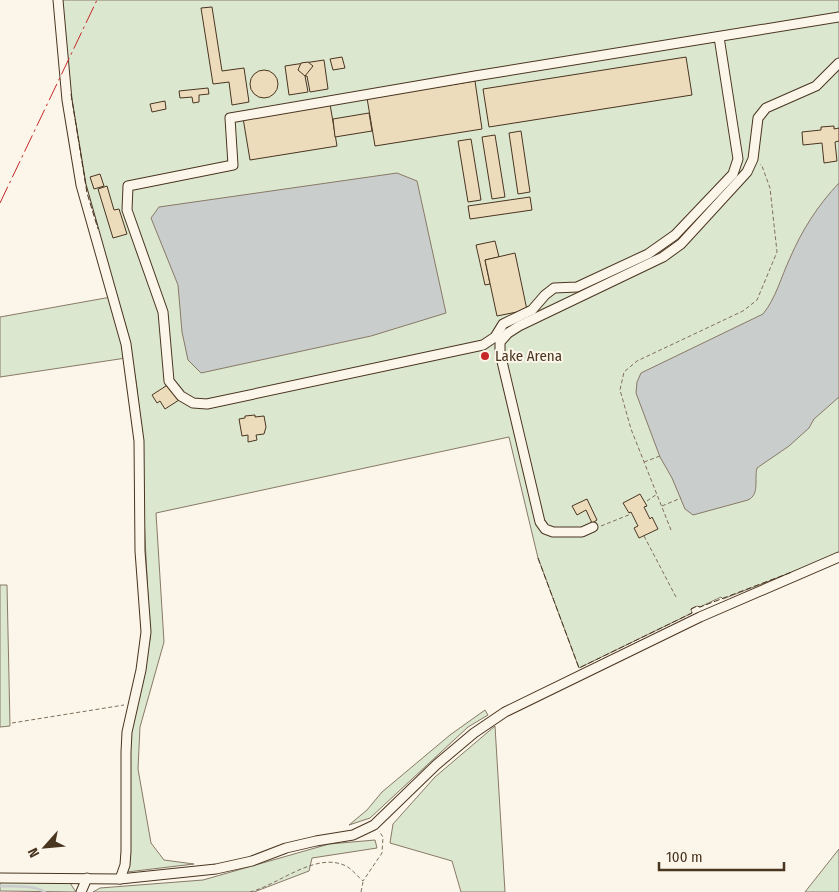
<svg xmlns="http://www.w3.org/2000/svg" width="839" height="892" viewBox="0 0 839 892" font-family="'Fira Sans Condensed',sans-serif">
<rect width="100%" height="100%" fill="#fbf6e9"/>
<g fill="#dce7d0" stroke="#887966">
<polygon points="61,0 839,0 839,554 723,599 721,597 700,607 697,606 691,609 692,613 579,668 538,558 509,437 156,513 164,642 140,727 138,769 151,843 164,860 194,864 127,872 129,745 138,695 150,639 144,516 143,441 136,382 127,330 87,193 69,85"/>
<polygon points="111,297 126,358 0,377 0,317"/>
<polygon points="0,585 7,585 10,726 0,727"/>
<polygon points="485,710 488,715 468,727 370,818 349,825 367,810 382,792 450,735"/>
<polygon points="495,726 505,892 461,892 452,861 390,843 393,824 435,777"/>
<polygon points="375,840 377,848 312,858 309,871 254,892 93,892 100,888 203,880 329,844"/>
<polygon points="839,849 839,892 805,892"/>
<polygon points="0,882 70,883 76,892 0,891"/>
</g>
<g fill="#c9cecd" stroke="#887966">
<polygon points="397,173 417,181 446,313 371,336 201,373 188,360 182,332 178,285 151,218 159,207"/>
<path d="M839 183V397L814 419 809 428 789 446 757 468C754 480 760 494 748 500L693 515 685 509 672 478 660 457 636 393 637 382 641 373 763 314C776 298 781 277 790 258 802 230 818 205 839 183Z"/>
</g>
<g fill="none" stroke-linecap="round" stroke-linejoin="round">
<path stroke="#c9cecd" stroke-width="2.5" d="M0 886C14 887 33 884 45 892"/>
</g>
<g fill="#ecdcbc" stroke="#4a3520">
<polygon points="212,7 222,71 244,68 249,102 232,105 229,82 213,84 201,8"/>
<polygon points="342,57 345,68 333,70 330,59"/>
<polygon points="686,57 692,95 489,127 483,89"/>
<polygon points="324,60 328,89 310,92 307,76 305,76 308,92 289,95 285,66"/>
<polygon points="308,62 313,66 305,76 298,70 301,63"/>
<circle cx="264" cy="84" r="14"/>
<polygon points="475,81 482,129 375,146 367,98"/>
<polygon points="208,88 209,94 199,95 199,102 193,103 192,97 180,98 179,91"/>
<polygon points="165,101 166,109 152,112 150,104"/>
<polygon points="330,104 337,146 250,160 243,118"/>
<polygon points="369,113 372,131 335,137 333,119"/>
<polygon points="834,126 834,129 839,128 839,141 835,142 837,161 824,163 822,143 803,145 802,132 821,130 821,127"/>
<polygon points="521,131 530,192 518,194 509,133"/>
<polygon points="495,135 505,197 492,199 482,137"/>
<polygon points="471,139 481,200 468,202 458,141"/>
<polygon points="100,174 104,186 94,189 90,177"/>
<polygon points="107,186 114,210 119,209 127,234 113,238 98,189"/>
<polygon points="530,197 532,210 470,219 468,206"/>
<polygon points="495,241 499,257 485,260 490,284 485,285 476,245"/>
<polygon points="515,253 527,310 497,316 485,260"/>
<polygon points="169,384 179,400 165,409 160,401 157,403 152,395"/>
<polygon points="255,415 255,417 264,416 266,427 264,434 256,435 257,440 248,442 248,435 242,436 239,419 245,418 245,416"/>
<polygon points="640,494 647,506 644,507 650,519 652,517 658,529 639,538 634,528 638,526 631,512 629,513 623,503"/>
<polygon points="587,499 597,520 592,523 586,510 577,515 572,506"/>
</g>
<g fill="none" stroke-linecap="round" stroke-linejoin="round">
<g stroke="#4a3520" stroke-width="11">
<g id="minor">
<polyline points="58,0 67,100 81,185 126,344 139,441 140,551 146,632 141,670 127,732 126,752 126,851 125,865 120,879"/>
<polyline points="719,37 738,159 733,174 675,235 648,254 577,287 554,288 545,295 532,310 503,324 495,337 483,345 207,404 193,403 181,396 169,381 163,312 127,210 128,186 233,165 230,118 475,76 839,17"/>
<polyline points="593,527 582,532 553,532 545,529 540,522 500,353 500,342 508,333 519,326 663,257 681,244 747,172 753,159 758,118 766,108 816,86 839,63"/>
<polyline points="0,878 120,879 216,869 252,861 286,848 316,841 353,835 374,825 436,765 474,733 505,712 700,617 839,557"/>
<polyline points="81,892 87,878"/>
</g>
</g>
<g stroke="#7f6f5c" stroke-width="1" stroke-dasharray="4 2.5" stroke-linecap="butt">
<polyline points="644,462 660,456"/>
<polyline points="647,501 657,494"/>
<polyline points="662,506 681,498"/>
<polyline points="601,526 631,514"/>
<polyline points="671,530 631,429 620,390 624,372 637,361 743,311 757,300 777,252 770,188 762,166 760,164"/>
<polyline points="644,536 676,597"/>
<polyline points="12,723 124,705"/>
<path d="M250 892C278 885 316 851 346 866 352 869 358 877 363 881L382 853 383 837 379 831"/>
<polyline points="361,892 363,882"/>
</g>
<use href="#minor" stroke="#fbf6e9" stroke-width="9"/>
<g stroke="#4a3520" stroke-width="1" stroke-dasharray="6 2.5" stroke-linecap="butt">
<polyline points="71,94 87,193 98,229"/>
<polyline points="538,558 579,668 692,613 691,609 697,606 700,607 792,572"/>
</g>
<polyline stroke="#c62828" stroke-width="1" stroke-dasharray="18 4 2.5 4" stroke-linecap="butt" points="0,203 97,0"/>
</g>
<circle fill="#c62828" stroke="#fbf6e9" stroke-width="2" cx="485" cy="356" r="5"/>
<g text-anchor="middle" stroke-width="4" stroke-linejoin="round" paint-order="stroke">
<g font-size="15" fill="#4a3520" stroke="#fbf6e9" text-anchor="start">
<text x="495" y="361">Lake Arena</text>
</g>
</g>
<g transform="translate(45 847) rotate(243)" stroke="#fbf6e9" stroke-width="4" paint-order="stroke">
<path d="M0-4L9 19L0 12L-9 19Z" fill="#4a3520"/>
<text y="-8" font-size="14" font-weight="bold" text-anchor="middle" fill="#4a3520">N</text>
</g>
<path d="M659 862v8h125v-8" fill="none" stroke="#4a3520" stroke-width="2.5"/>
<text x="666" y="862" font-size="15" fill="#4a3520" stroke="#fbf6e9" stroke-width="4" paint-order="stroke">100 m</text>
</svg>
